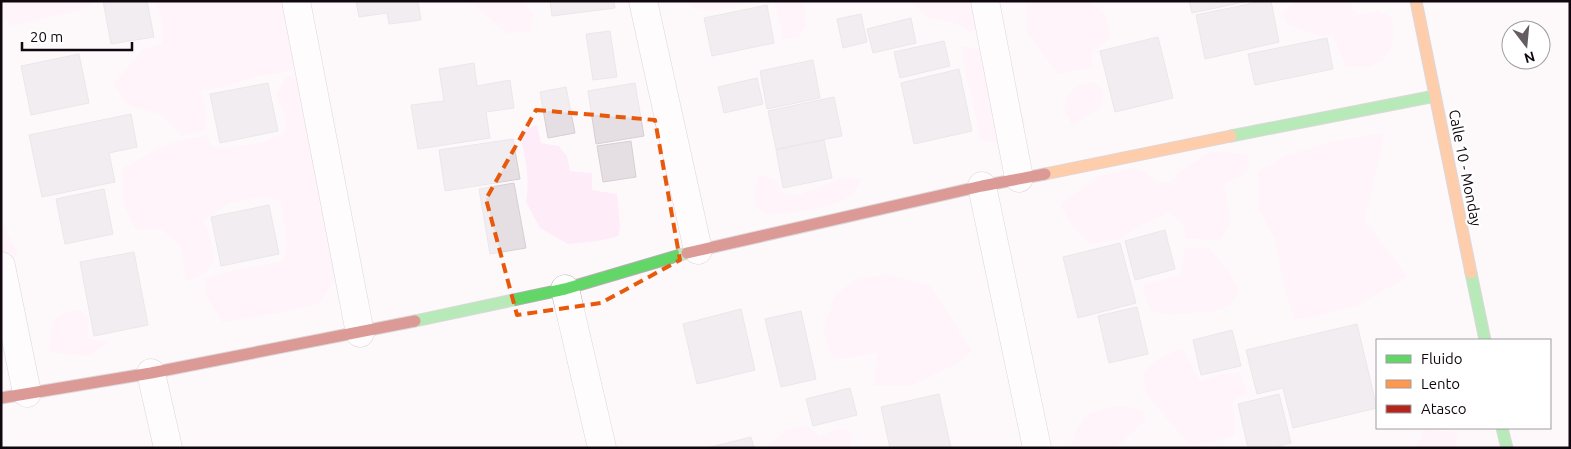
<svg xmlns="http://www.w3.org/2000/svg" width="1571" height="449" viewBox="0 0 1571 449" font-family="Ubuntu,sans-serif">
<rect width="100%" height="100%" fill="#fdf9fb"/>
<g fill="#feedf9">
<polygon points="1,1 94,1 95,2 78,11 11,26 1,11"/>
<polygon points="155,1 286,1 306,68 255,77 227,86 202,91 207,117 206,130 182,136 159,114 130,106 113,85 142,50 162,43 162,24"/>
<polygon points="465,1 524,1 534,14 529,32 506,33 481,11"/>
<polygon points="690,1 756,1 709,11 691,7"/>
<polygon points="762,1 804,1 807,25 798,38 781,40 781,26 774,3"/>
<polygon points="913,1 997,1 984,28 970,32 953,22 930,18 913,4"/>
<polygon points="1026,1 1090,1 1104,12 1111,38 1092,51 1092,68 1058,74 1026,31"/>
<path d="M1294 1H1354L1352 8 1357 14 1378 11 1392 17C1394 40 1395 61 1366 67 1360 68 1352 67 1346 67L1333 36H1320L1288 25 1283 13Z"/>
<polygon points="961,47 990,48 1002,58 1014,74 1019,102 1026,125 1011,142 1000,143 980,140 979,132 964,66"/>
<path d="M310 74 343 261 333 283 320 303C287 312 255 319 222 322L206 295 204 279 226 272 284 261 287 242 280 201 264 197 230 203 203 221 211 238 214 261 205 273 186 282 180 246 161 229H135C122 204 121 196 123 168L158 148 182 140 206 135 211 145 224 148 260 143 282 134 286 128 283 112 276 95 286 76Z"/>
<polygon points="1093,82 1104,91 1101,108 1072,125 1064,108 1065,99 1077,86"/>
<path d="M537 125 541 143 559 146 567 156 570 171 592 173V190L617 194 620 225 619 236 599 241 568 244 540 228 526 202C530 177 525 155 519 131Z"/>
<polygon points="1385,133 1365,220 1408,277 1357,305 1316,317 1294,320 1281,275 1275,240 1258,208 1258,171 1287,155 1338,140"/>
<polygon points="1210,152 1247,153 1250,168 1238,178 1224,184 1231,221 1221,240 1185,239 1183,224 1170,213 1139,226 1121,239 1090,244 1074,229 1060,204 1098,177 1129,168 1140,169 1158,183 1171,182 1180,171"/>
<polygon points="758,174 776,180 783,194 798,195 844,177 862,179 856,191 843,201 823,207 798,212 770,214 757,209 754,198"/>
<polygon points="1,210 3,223 18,255 1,273"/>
<polygon points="1184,248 1209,248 1229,272 1239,291 1230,306 1211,312 1168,314 1151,311 1142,285 1181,274"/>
<polygon points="886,274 931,286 972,351 959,363 912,385 873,385 878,353 833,360 823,330 835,295 855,280"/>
<polygon points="69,311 82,311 89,320 87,338 110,342 88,356 70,355 48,351 53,320"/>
<polygon points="1182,348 1200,381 1221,374 1240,372 1248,393 1233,401 1235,436 1212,443 1190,444 1167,419 1145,392 1143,373 1156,360"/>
<polygon points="1113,406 1142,409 1146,419 1118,446 1114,448 1070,448 1076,431 1086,415"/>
<polygon points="806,425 820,436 839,428 852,432 850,448 770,448 768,446 786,430"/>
<polygon points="1424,428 1457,433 1456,448 1416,448"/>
</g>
<g fill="#e5dee3" stroke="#d6cfd4">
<polygon points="103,1 147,1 154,37 111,44"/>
<polygon points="356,1 418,1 421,20 389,24 387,13 359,17"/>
<polygon points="550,1 614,1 615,8 552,16"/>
<polygon points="1189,1 1249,1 1192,13"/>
<polygon points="1263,1 1271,1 1279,42 1205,59 1196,15"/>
<polygon points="767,5 774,43 712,56 704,18"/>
<polygon points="861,14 867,42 843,48 837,19"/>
<polygon points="911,18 916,43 873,53 867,29"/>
<polygon points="610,31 617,77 593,80 586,34"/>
<polygon points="1158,37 1173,98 1115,112 1100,51"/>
<polygon points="1327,38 1333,69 1255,85 1248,54"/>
<polygon points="944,41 950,66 900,78 894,52"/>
<polygon points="79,54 89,103 31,115 21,66"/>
<polygon points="813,60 820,98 767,109 760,71"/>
<polygon points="474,63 477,86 510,80 514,108 486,112 490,138 418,149 411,105 444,101 439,69"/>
<polygon points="959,69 972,131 914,144 901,83"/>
<polygon points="757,78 763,104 724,113 718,87"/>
<polygon points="268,83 278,131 220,143 210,94"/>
<polygon points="635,83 644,136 596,144 588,91"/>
<polygon points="566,87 575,133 548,138 540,92"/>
<polygon points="834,97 842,136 776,149 768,111"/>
<polygon points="131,114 137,147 109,153 115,182 42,197 29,135"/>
<polygon points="513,139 520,179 445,191 439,150"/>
<polygon points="824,140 832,178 783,188 776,150"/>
<polygon points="631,141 636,177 603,182 597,146"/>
<polygon points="514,183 526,248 490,254 479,189"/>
<polygon points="104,189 113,234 65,244 56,199"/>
<polygon points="269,205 279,254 221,266 211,217"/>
<polygon points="1165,230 1175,269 1135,280 1125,241"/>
<polygon points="1120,243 1136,303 1078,318 1063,257"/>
<polygon points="134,252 148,325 94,336 80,262"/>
<polygon points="1137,307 1148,354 1109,363 1098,316"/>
<polygon points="741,309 755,370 697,384 683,324"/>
<polygon points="801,311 816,379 781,387 765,319"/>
<polygon points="1357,324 1377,408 1293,428 1283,388 1257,394 1246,350"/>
<polygon points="1232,330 1241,366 1201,375 1193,340"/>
<polygon points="850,388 857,415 813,426 806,399"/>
<polygon points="939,394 951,448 890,448 881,407"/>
<polygon points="1279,394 1291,443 1272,448 1248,448 1238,404"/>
<polygon points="751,437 754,448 707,448"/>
</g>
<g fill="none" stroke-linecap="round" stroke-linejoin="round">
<g stroke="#b5aeb2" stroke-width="29">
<g id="street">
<polyline points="296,1 360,333"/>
<polyline points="643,1 698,250"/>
<polyline points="985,1 1019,178"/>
<polyline points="982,186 1037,448"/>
<polyline points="1,266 27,393"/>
<polyline points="565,289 602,448"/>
<polyline points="151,373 168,448"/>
</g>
</g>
<g stroke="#b5aeb2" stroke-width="13">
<g id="fast">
<polyline points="1231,136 1435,96"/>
<polyline points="1471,273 1485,340"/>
<polyline points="415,321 565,289 687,253"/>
<polyline points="1502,428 1507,448"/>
</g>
</g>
<g stroke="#b5aeb2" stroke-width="13">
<g id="slow">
<polyline points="1416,1 1471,273"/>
<polyline points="1045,174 1231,136"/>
</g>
</g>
<g stroke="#b5aeb2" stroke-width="13">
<g id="jam">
<polyline points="687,253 982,186 1045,174"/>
<polyline points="1,398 151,373 415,321"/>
</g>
</g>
<use href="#street" stroke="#fffefe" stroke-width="28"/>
<use href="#fast" stroke="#63d668" stroke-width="11"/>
<use href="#slow" stroke="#ff974d" stroke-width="11"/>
<use href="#jam" stroke="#b3261e" stroke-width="11"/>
</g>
<path d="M0 0H1571V449H0ZM536 110 655 120 680 260 601 303 517 315 486 199Z" fill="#fdf9fb" fill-opacity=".55" fill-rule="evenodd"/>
<path fill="none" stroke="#e8590c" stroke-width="4" stroke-dasharray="10 6" stroke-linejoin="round" d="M536 110 655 120 680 260 601 303 517 315 486 199Z"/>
<g text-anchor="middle" stroke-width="4.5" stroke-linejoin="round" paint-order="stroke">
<g font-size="15" fill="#11080f" stroke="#fff">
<text transform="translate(1465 168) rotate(79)" y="5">Calle 10 - Monday</text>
</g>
</g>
<rect width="1571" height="449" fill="none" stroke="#11080f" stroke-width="5"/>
<rect x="1376" y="339" width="175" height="90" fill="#ffffff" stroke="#a09c9f"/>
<rect x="1386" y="355" width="25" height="8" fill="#63d668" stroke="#a09c9f"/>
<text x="1421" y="364" font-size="15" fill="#11080f">Fluido</text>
<rect x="1386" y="380" width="25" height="8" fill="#ff974d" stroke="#a09c9f"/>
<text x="1421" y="389" font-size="15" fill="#11080f">Lento</text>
<rect x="1386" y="405" width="25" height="8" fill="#b3261e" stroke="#a09c9f"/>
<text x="1421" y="414" font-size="15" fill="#11080f">Atasco</text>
<g transform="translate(1526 45) rotate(164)"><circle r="24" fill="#ffffff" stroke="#a09c9f"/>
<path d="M0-4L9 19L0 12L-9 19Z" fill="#645c62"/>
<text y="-8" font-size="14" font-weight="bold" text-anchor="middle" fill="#11080f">N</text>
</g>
<path d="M22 42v8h110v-8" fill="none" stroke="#11080f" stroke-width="2.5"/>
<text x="30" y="42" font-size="15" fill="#11080f" stroke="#ffffff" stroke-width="4" paint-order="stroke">20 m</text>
</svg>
